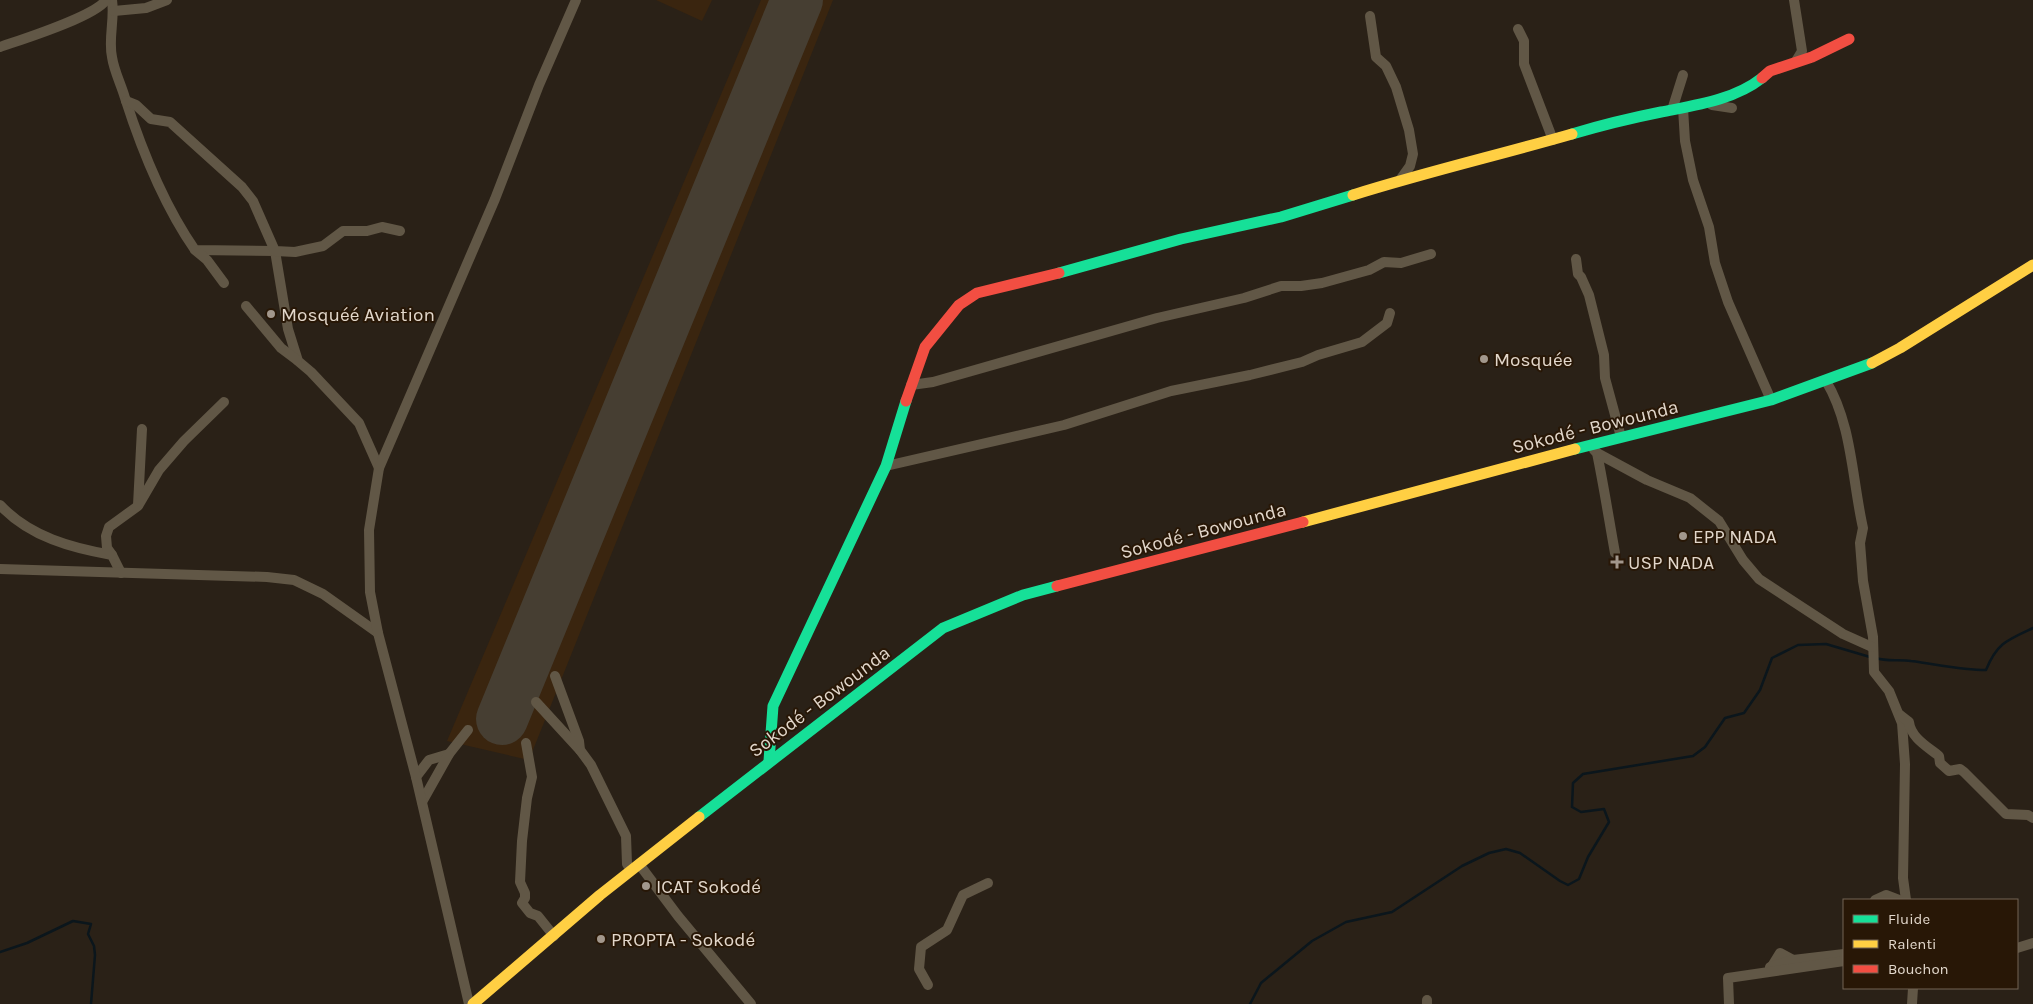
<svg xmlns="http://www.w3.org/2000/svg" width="2033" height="1004" viewBox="0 0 2033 1004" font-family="Karla,sans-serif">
<rect width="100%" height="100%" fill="#2a2117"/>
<g fill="#3a250f">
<polygon points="656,0 712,0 702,21"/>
<polygon points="761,0 833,0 529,760 447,741"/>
</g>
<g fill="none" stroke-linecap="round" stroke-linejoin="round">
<g stroke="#0b161c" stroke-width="2.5">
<path d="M1876 658C1887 662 1899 659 1911 661 1936 664 1960 670 1986 670 1997 643 2007 640 2033 628"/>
<polyline points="0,952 27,943 73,921 91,924 88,934 94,946 95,955 91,1004"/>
<polyline points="1250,1004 1261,983 1312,941 1346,922 1392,912 1462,866 1489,853 1506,849 1520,853 1560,881 1568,885 1579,879 1588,857 1609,822 1604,809 1581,812 1572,807 1573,783 1583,774 1693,756 1705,747 1725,718 1744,713 1760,690 1772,658 1798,645 1826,644 1870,657"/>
</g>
<polyline stroke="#463e32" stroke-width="52" points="502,719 797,0"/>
<g stroke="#615746" stroke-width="10">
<path d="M112 0C115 19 108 39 112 57 114 71 121 84 125 98 142 151 163 204 195 250L275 251 288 329 298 361 311 372 359 423 379 468"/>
<polyline points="1794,0 1802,51 1796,61"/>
<polyline points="114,11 146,8 167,0"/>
<polyline points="1370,16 1376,57 1386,66 1396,87 1409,130 1413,154 1410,166 1400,180"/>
<polyline points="1518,29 1524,41 1524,64 1553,140"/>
<path d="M0 47C23 39 94 17 106 0"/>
<polyline points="126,101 136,105 151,119 170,122 242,187 253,201 275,251 295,252 323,246 343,231 367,231 382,227 400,231"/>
<polyline points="1708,102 1712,105 1732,108"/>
<polyline points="1683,108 1685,141 1693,180 1709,227 1715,263 1728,302 1771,400"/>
<polyline points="1672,110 1683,75"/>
<polyline points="195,250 207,260 224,283"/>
<polyline points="1576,259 1578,274 1581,277 1589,295 1604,355 1605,378 1621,437"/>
<polyline points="246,306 281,348 297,360"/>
<path d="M1826 381C1852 424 1852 479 1863 528L1860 543 1863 581 1873 637 1874 672 1889 691 1902 723 1905 764 1903 878 1906 900"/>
<polyline points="911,385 933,382 1157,318 1244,298 1281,286 1301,286 1322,283 1369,270 1384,262 1401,263 1431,254"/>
<path d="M1594 450 1597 453C1604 487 1609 520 1615 553"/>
<polyline points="1597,453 1647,480 1690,498 1719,521 1743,560 1759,579 1843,634 1872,647"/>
<polyline points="886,466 1064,425 1171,391 1250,375 1302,362 1318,355 1362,342 1387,323 1390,313"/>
<path d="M0 505C30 537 72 548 112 555L121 573"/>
<polyline points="138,505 142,429"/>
<polyline points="112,555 107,548 106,536 109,527 138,506 159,470 184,441 224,402"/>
<polyline points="0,569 267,577 294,580 323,594 378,633"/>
<polyline points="555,676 579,741 580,750 591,765 626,836 627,864 631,870"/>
<polyline points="536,702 580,750"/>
<path d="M1900 715 1909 722C1911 738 1928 747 1939 756L1940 763 1949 771 1960 769 1964 772 2006 814 2028 815 2033 818"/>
<polyline points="526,743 532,777 527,798 522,841 520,882 525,893 525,898 522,903 530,913 538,916 554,936"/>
<polyline points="416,777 429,760 449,754"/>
<polyline points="422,802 449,754 468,730"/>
<polyline points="639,864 678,916 751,1004"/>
<polyline points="1875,900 1886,895 1899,900"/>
<polyline points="2017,948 2033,943"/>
<polyline points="1772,966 1780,953 1793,960"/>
<polyline points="1770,967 1793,960 1844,954"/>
<polyline points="928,985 919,969 921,947 947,930 963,895 988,883"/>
<polyline points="469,1004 416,777 378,633 370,592 369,530 379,468 495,199 539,85 576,0"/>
<polyline points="1427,1004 1427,1000"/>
<polyline points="1729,1004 1728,978 1844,961"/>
<polyline points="1912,1004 1913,988"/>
</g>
<g stroke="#16e098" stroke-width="11">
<path d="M1572 134C1602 125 1631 118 1661 112 1696 105 1734 100 1762 78"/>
<polyline points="1059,273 1181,239 1281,217 1353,195"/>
<polyline points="1575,449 1771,400 1872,363"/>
<polyline points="769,761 773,706 886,466 906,401"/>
<polyline points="699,817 943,628 1023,595 1057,586"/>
</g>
<g stroke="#ffcf43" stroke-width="11">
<path d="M1353 195C1426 172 1499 155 1572 134"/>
<polyline points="1872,363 1900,348 2033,265"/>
<polyline points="1303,522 1575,449"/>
<polyline points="473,1004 600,895 699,817"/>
</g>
<g stroke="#f24e42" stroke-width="11">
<polyline points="1762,78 1770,71 1812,57 1849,39"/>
<polyline points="906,401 925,347 959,305 977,293 1059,273"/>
<polyline points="1057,586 1303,522"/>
</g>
</g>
<g fill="#a2978c" stroke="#281706" stroke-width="2">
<circle cx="271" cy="314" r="5"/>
<circle cx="1484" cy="359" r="5"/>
<circle cx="1683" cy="536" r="5"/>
<path d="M1614.5 554.5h5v5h5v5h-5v5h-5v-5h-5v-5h5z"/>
<circle cx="646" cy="886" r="5"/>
<circle cx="601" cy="939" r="5"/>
</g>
<g text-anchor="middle" stroke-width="4" stroke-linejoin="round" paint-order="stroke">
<g font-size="19" fill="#e2d7cb" stroke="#281706" text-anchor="start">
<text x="281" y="321">Mosquéé Aviation</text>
<text x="1494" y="366">Mosquée</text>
<text x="1693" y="543">EPP NADA</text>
<text x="1628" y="569">USP NADA</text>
<text x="656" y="893">ICAT Sokodé</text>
<text x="611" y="946">PROPTA - Sokodé</text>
</g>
<g font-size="19" fill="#e2d7cb" stroke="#281706">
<text transform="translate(1595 426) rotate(-14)" y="7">Sokodé - Bowounda</text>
<text transform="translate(1203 530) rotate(-15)" y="7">Sokodé - Bowounda</text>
<text transform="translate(819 701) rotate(-37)" y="7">Sokodé - Bowounda</text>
</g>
</g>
<rect x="1843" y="899" width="175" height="90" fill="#281706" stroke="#726455"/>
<rect x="1853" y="915" width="25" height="8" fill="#16e098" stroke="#726455"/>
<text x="1888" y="924" font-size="15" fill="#e2d7cb">Fluide</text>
<rect x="1853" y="940" width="25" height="8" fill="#ffcf43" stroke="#726455"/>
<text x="1888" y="949" font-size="15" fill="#e2d7cb">Ralenti</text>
<rect x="1853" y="965" width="25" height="8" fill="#f24e42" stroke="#726455"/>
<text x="1888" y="974" font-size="15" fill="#e2d7cb">Bouchon</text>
</svg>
